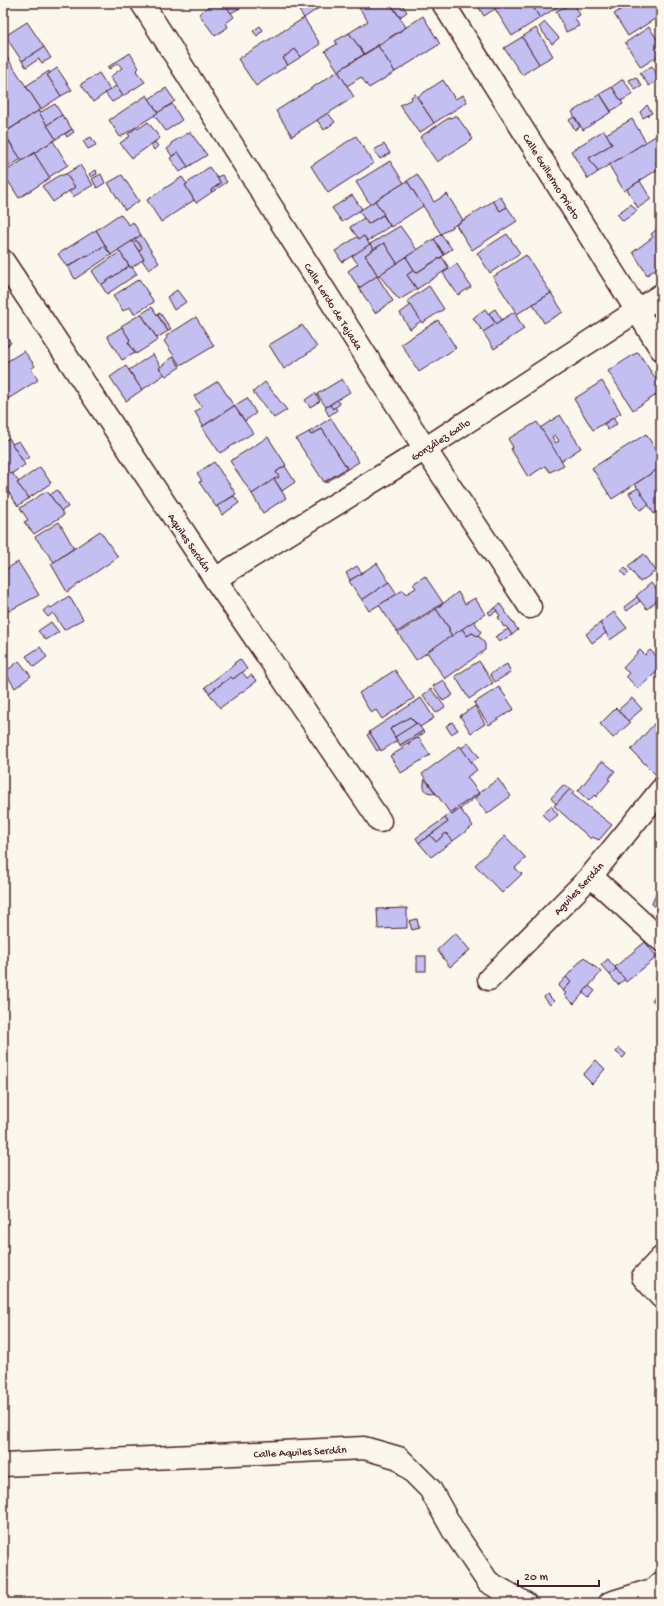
<svg xmlns="http://www.w3.org/2000/svg" width="664" height="1606" viewBox="0 0 664 1606" font-family="'Gochi Hand',sans-serif">
<rect width="100%" height="100%" fill="#fbf7ec"/>
<filter id="ink" filterUnits="userSpaceOnUse"><feTurbulence type="fractalNoise" baseFrequency=".025" numOctaves="2"/><feDisplacementMap in="SourceGraphic" scale="8" xChannelSelector="R" yChannelSelector="G"/><feConvolveMatrix kernelMatrix="1 2 1 2 8 2 1 2 1" color-interpolation-filters="sRGB"/></filter>
<g filter="url(#ink)">
<g fill="#c3bff1" stroke="#4a1f2b" fill-rule="evenodd">
<polygon points="205,3 224,3 234,17 226,23 228,27 215,36 199,14 208,7"/>
<polygon points="224,3 249,3 231,13"/>
<polygon points="294,3 326,3 304,18"/>
<polygon points="360,3 390,3 406,27 364,54 349,33 368,21 357,5"/>
<polygon points="390,3 401,3 407,12 400,17"/>
<polygon points="476,3 504,3 484,16"/>
<polygon points="504,3 539,3 533,7 540,18 512,36 495,9"/>
<polygon points="539,3 557,3 559,6 540,18 533,7"/>
<polygon points="574,3 580,15 575,18 579,26 566,32 556,11"/>
<polygon points="616,3 621,3 610,10 609,8"/>
<polygon points="630,3 661,3 661,15 628,36 614,14"/>
<polygon points="423,16 440,44 395,72 378,46"/>
<polygon points="304,18 320,44 301,57 295,49 283,58 288,65 256,86 238,59"/>
<polygon points="27,22 44,47 22,61 5,36"/>
<polygon points="545,22 559,38 552,44 539,27"/>
<polygon points="260,26 263,30 257,36 253,31"/>
<polygon points="649,27 661,45 661,54 641,67 625,43"/>
<polygon points="536,28 553,56 539,64 522,37"/>
<polygon points="349,33 364,54 338,71 325,51 337,44 335,41"/>
<polygon points="522,37 539,64 522,75 504,48"/>
<polygon points="378,46 395,72 369,88 361,77 347,86 338,71"/>
<polygon points="44,47 51,58 42,63 39,59 26,67 22,61"/>
<polygon points="295,49 301,57 288,65 283,58"/>
<polygon points="130,53 139,68 136,71 145,82 123,96 110,77 122,68 118,63 109,69 108,67"/>
<polygon points="6,56 41,109 8,130 3,122 3,58"/>
<polygon points="652,66 660,79 649,86 640,73"/>
<polygon points="57,68 72,90 61,96 47,75"/>
<polygon points="49,71 50,73 47,75 61,96 41,109 26,86"/>
<polygon points="338,71 354,97 292,136 276,111"/>
<polygon points="99,73 110,90 93,102 81,84"/>
<polygon points="636,77 642,86 635,90 629,80"/>
<polygon points="623,79 633,94 621,101 612,87"/>
<polygon points="443,80 455,99 463,95 467,102 434,123 417,97"/>
<polygon points="116,86 123,96 112,102 105,93"/>
<polygon points="612,87 623,104 611,111 600,94"/>
<polygon points="166,88 175,101 158,113 149,99"/>
<polygon points="415,94 434,123 419,133 400,105 412,99 411,97"/>
<polygon points="600,94 611,112 583,130 572,112"/>
<polygon points="147,95 158,113 120,137 109,120"/>
<polygon points="55,104 62,115 47,125 39,113"/>
<polygon points="172,104 182,120 166,131 154,115"/>
<polygon points="647,105 652,113 643,118 640,112"/>
<polygon points="38,111 56,139 22,161 4,133"/>
<polygon points="328,113 335,122 324,130 317,120"/>
<polygon points="62,115 72,129 56,139 47,125"/>
<polygon points="456,115 473,139 437,162 420,137 450,117 451,118"/>
<polygon points="574,117 580,127 575,130 569,120"/>
<polygon points="632,119 646,142 598,172 589,158 612,144 606,134"/>
<polygon points="148,122 160,138 132,158 120,143 130,136 128,134 137,127 138,129"/>
<polygon points="72,129 74,132 67,137 65,134"/>
<polygon points="604,130 612,144 589,158 598,172 588,179 571,151"/>
<polygon points="190,132 207,155 188,167 178,152 172,156 167,149 172,145 171,143"/>
<polygon points="657,135 661,142 661,159 656,162 660,168 624,191 609,165"/>
<polygon points="5,136 21,159 10,166 3,155 3,137"/>
<polygon points="356,136 374,163 328,193 311,166"/>
<polygon points="91,137 96,145 88,149 83,141"/>
<polygon points="53,141 68,165 49,177 34,153"/>
<polygon points="155,142 158,146 154,150 151,145"/>
<polygon points="384,144 390,153 380,159 374,150"/>
<polygon points="178,152 188,167 180,172 170,158"/>
<polygon points="34,153 50,178 19,198 3,173"/>
<polygon points="661,159 661,168 660,168 656,162"/>
<polygon points="390,161 404,183 370,204 356,182"/>
<polygon points="80,165 93,185 73,197 69,191 75,187 66,174"/>
<polygon points="209,167 221,183 211,190 212,192 196,203 185,185"/>
<polygon points="96,170 97,174 91,177 89,174"/>
<polygon points="66,174 75,187 53,202 42,186 58,176"/>
<polygon points="101,174 105,183 97,188 92,179"/>
<polygon points="417,174 434,202 447,194 463,220 441,234 407,181"/>
<polygon points="122,175 139,201 125,210 108,183"/>
<polygon points="222,175 227,182 212,192 211,190 221,183 217,177"/>
<polygon points="182,177 187,184 185,185 194,200 161,222 147,200"/>
<polygon points="407,181 423,206 391,227 375,201"/>
<polygon points="640,181 651,199 638,208 627,189"/>
<polygon points="352,195 362,209 342,222 332,208"/>
<polygon points="500,196 507,207 500,211 493,201"/>
<polygon points="375,201 384,214 368,224 359,211"/>
<polygon points="493,201 500,211 507,207 517,221 472,250 456,225"/>
<polygon points="631,204 637,211 623,221 617,214"/>
<polygon points="120,214 129,225 133,222 141,235 111,255 96,230"/>
<polygon points="383,215 390,226 368,241 364,236 359,239 350,227 364,218 368,224"/>
<polygon points="400,226 417,250 397,263 384,243 374,249 370,244"/>
<polygon points="661,226 661,265 647,275 633,252 653,237 651,234"/>
<polygon points="96,230 105,245 88,256 87,255 67,267 58,254"/>
<polygon points="441,234 452,249 444,254 434,239"/>
<polygon points="507,234 520,253 490,273 477,253"/>
<polygon points="141,235 159,263 149,270 142,260 144,259 139,251 142,248 136,240 133,243 132,241"/>
<polygon points="364,236 370,245 342,262 335,251 357,237 359,239"/>
<polygon points="434,239 444,255 416,273 406,257"/>
<polygon points="136,240 142,248 139,251 133,243"/>
<polygon points="132,241 144,259 131,268 118,250"/>
<polygon points="384,243 397,263 378,276 365,255"/>
<polygon points="370,244 374,249 365,255 378,276 359,288 348,271 358,264 352,256"/>
<polygon points="104,246 111,255 75,279 68,267 87,255 88,256"/>
<polygon points="120,252 129,266 101,285 92,271"/>
<polygon points="526,255 551,293 517,314 493,277"/>
<polygon points="406,257 414,270 407,275 417,289 399,300 379,275"/>
<polygon points="442,257 449,268 417,289 407,275 414,270 416,273"/>
<polygon points="457,264 471,287 458,295 443,273"/>
<polygon points="129,266 131,268 132,267 137,274 107,294 101,285"/>
<polygon points="377,276 393,301 375,313 359,288"/>
<polygon points="139,279 154,302 134,314 130,307 123,311 113,296"/>
<polygon points="429,286 444,309 422,323 407,301"/>
<polygon points="177,290 186,302 174,310 167,297"/>
<polygon points="551,293 563,312 544,323 533,304"/>
<polygon points="411,305 421,321 410,329 400,313"/>
<polygon points="152,307 168,331 157,338 141,314"/>
<polygon points="485,309 496,324 483,332 473,318"/>
<polygon points="495,309 502,320 496,324 489,313"/>
<polygon points="514,312 524,329 494,349 483,332"/>
<polygon points="160,313 171,329 168,331 157,314"/>
<polygon points="141,314 158,340 136,354 128,342 130,340 121,326"/>
<polygon points="196,317 214,346 184,364 183,363 180,365 164,341 167,338 166,336"/>
<polygon points="438,320 456,348 419,372 401,344"/>
<polygon points="302,325 317,347 284,369 269,345"/>
<polygon points="122,327 130,340 128,342 135,353 122,360 107,336"/>
<polygon points="3,331 11,343 3,348"/>
<polygon points="24,351 35,366 31,369 38,380 3,402 3,364"/>
<polygon points="638,352 661,387 661,392 633,410 608,371"/>
<polygon points="153,354 165,374 142,390 129,370"/>
<polygon points="173,357 180,367 166,376 159,368"/>
<polygon points="126,366 142,390 126,401 110,377"/>
<polygon points="342,379 350,392 326,407 317,394"/>
<polygon points="218,381 234,406 203,426 195,412 202,407 194,396"/>
<polygon points="602,381 621,413 593,430 574,399"/>
<polygon points="265,382 287,410 274,418 253,392"/>
<polygon points="315,393 320,401 310,407 305,400"/>
<polygon points="247,398 256,413 245,421 234,406"/>
<polygon points="337,400 340,404 333,409 330,405"/>
<polygon points="330,405 333,409 335,407 337,410 329,416 325,408"/>
<polygon points="234,406 253,433 220,453 202,427"/>
<path d="M560 415 581 448 561 461 540 428ZM555 435 559 441 556 443 552 437Z"/>
<polygon points="331,418 359,462 325,483 324,482 347,468 322,429 311,435 309,432"/>
<polygon points="613,418 617,424 608,430 604,424"/>
<polygon points="537,422 564,465 550,472 545,466 528,477 511,449 513,447 508,439"/>
<polygon points="322,429 347,468 324,482 296,439 309,432 311,435"/>
<polygon points="646,434 661,458 661,467 612,499 592,468"/>
<polygon points="268,437 286,465 276,472 279,477 252,494 230,461"/>
<polygon points="9,438 25,465 3,479 3,442"/>
<polygon points="19,441 29,457 23,461 12,444"/>
<polygon points="214,462 236,494 216,507 199,482 202,481 197,473"/>
<polygon points="285,466 295,482 282,491 274,479 279,477 276,472"/>
<polygon points="40,467 51,483 29,498 17,483"/>
<polygon points="661,467 661,509 654,514 635,484"/>
<polygon points="12,473 19,482 17,483 29,498 18,506 3,484 3,479"/>
<polygon points="274,479 286,498 263,513 252,494"/>
<polygon points="638,488 649,505 640,510 629,493"/>
<polygon points="57,490 68,507 61,511 50,495"/>
<polygon points="47,491 64,515 34,534 24,522 28,520 20,508"/>
<polygon points="234,496 239,503 222,515 217,506"/>
<polygon points="59,522 74,548 54,562 35,537"/>
<polygon points="661,522 661,536 655,526"/>
<polygon points="100,531 118,557 67,592 51,564"/>
<polygon points="644,554 656,571 640,582 628,566"/>
<polygon points="18,562 39,595 3,614 3,571"/>
<polygon points="377,563 389,582 362,600 349,581"/>
<polygon points="357,566 362,573 350,580 346,573"/>
<polygon points="625,568 629,573 625,576 621,571"/>
<polygon points="425,576 443,603 397,632 379,605 403,590 406,594 416,588 413,584"/>
<polygon points="389,582 397,594 369,611 362,600"/>
<polygon points="651,583 661,595 661,597 647,609 636,596"/>
<polygon points="458,592 465,604 475,598 485,614 452,636 449,631 449,628 436,609"/>
<polygon points="69,596 83,619 64,630 53,613 48,617 43,611 49,606 51,608"/>
<polygon points="637,597 640,601 627,611 624,607"/>
<polygon points="500,604 518,630 512,635 506,626 504,627 498,617 500,616 495,608"/>
<polygon points="495,608 497,611 490,615 488,612"/>
<polygon points="436,609 449,628 449,631 452,636 416,660 398,633"/>
<polygon points="6,612 8,619 3,623 3,614"/>
<polygon points="614,612 627,628 610,640 600,623"/>
<polygon points="474,621 481,632 477,636 472,633 467,636 462,629"/>
<polygon points="51,622 59,632 46,640 38,631"/>
<polygon points="600,623 606,633 592,643 586,634"/>
<polygon points="462,629 467,636 472,633 481,638 485,644 485,650 445,679 427,652"/>
<polygon points="508,629 512,635 499,642 495,637"/>
<polygon points="40,647 47,657 34,667 26,656"/>
<polygon points="640,650 645,655 650,650 661,660 661,668 638,689 626,676 629,673 623,668"/>
<polygon points="240,659 247,669 233,679 231,677 209,693 205,687 235,664 234,663"/>
<polygon points="19,661 31,676 15,688 5,672"/>
<polygon points="479,661 493,683 469,699 455,676"/>
<polygon points="507,664 511,672 495,682 490,674"/>
<polygon points="395,670 414,698 382,719 376,710 371,713 359,693"/>
<polygon points="242,672 247,678 251,675 257,681 220,708 209,693 231,677 233,679"/>
<polygon points="443,680 453,695 443,701 433,686"/>
<polygon points="499,687 514,709 489,725 474,703"/>
<polygon points="431,689 445,707 436,713 423,695"/>
<polygon points="421,698 434,718 420,727 410,717 390,729 397,741 381,751 369,732"/>
<polygon points="632,698 642,709 628,721 618,710"/>
<polygon points="475,706 485,724 471,733 460,716"/>
<polygon points="616,708 630,723 613,738 600,724"/>
<polygon points="661,716 661,772 657,776 631,750"/>
<polygon points="410,717 416,724 395,737 390,729"/>
<polygon points="452,722 458,730 451,734 446,726"/>
<polygon points="417,723 423,731 400,745 395,737"/>
<polygon points="423,731 424,733 408,743 401,747 400,745"/>
<polygon points="370,733 380,749 377,751 367,735"/>
<polygon points="417,738 418,739 419,738 430,755 401,773 390,756 409,745 408,743"/>
<polygon points="469,743 479,757 471,762 461,748"/>
<polygon points="460,746 477,770 467,777 479,793 450,813 422,774"/>
<polygon points="601,762 604,762 615,771 608,779 610,780 596,797 594,795 589,801 578,791"/>
<polygon points="661,772 661,783 660,784 654,779"/>
<polygon points="425,779 436,794 427,792 424,788 424,783"/>
<polygon points="498,779 511,796 487,814 475,798 480,794 479,793"/>
<polygon points="563,785 570,789 556,804 551,798"/>
<polygon points="570,789 574,792 572,794 612,825 599,840 592,837 591,839 554,806"/>
<polygon points="479,793 480,794 452,815 450,813"/>
<polygon points="551,806 558,815 549,822 542,814"/>
<polygon points="460,809 473,826 453,841 446,833 436,842 430,835 448,822 445,818 450,813 452,815"/>
<polygon points="445,818 448,822 419,843 416,838"/>
<polygon points="446,833 453,841 431,857 419,843 430,835 436,842"/>
<polygon points="505,836 526,858 515,868 522,874 502,893 475,865"/>
<polygon points="661,879 661,911 652,904"/>
<polygon points="407,908 407,928 378,929 377,909"/>
<polygon points="417,919 419,928 412,930 409,921"/>
<polygon points="455,933 470,950 450,967 437,950"/>
<polygon points="645,942 657,957 626,982 615,967"/>
<rect x="417" y="956" width="9" height="15"/>
<polygon points="584,957 601,972 574,1004 564,995 566,993 563,991 571,982 566,977"/>
<polygon points="608,959 616,969 610,975 601,965"/>
<polygon points="616,969 625,979 618,985 610,975"/>
<polygon points="566,977 571,982 563,991 558,986"/>
<polygon points="589,986 595,991 589,998 583,993"/>
<polygon points="547,994 554,1001 550,1005 544,997"/>
<polygon points="656,995 660,998 656,1003 652,1000"/>
<polygon points="619,1048 626,1054 623,1058 616,1052"/>
<polygon points="596,1060 605,1069 592,1084 583,1075"/>
</g>
<g fill="none" stroke-linecap="round" stroke-linejoin="round">
<g stroke="#4a1f2b" stroke-width="25">
<g id="street">
<polyline points="142,3 425,449 530,607"/>
<polyline points="443,3 661,349"/>
<polyline points="3,261 215,579 380,821"/>
<polyline points="215,579 425,449 661,295"/>
<polyline points="591,876 661,940"/>
<polyline points="489,979 591,876 661,790"/>
<polyline points="661,1258 643,1277 661,1297"/>
<polyline points="3,1465 364,1448 399,1458 430,1489 453,1530 488,1582 525,1603"/>
<polyline points="610,1603 652,1590 661,1584"/>
</g>
</g>
<use href="#street" stroke="#fbf7ec" stroke-width="22"/>
</g>
</g>
<g text-anchor="middle" stroke-width="4" stroke-linejoin="round" paint-order="stroke">
<g font-size="11" fill="#4a1f2b" stroke="#fbf7ec">
<text transform="translate(552 176) rotate(58)" y="4">Calle Guillermo Prieto</text>
<text transform="translate(334 306) rotate(58)" y="4">Calle Lerdo de Tejada</text>
<text transform="translate(440 439) rotate(-33)" y="4">González Gallo</text>
<text transform="translate(190 542) rotate(56)" y="4">Aquiles Serdán</text>
<text transform="translate(578 888) rotate(-47)" y="4">Aguiles Serdán</text>
<text transform="translate(300 1451) rotate(-3)" y="4">Calle Aquiles Serdán</text>
</g>
</g>
<rect width="664" height="1606" fill="none" stroke="#fbf7ec" stroke-width="16"/>
<rect x="8" y="8" width="648" height="1590" fill="none" stroke="#4a1f2b" stroke-width="1.5" filter="url(#ink)"/>
<path d="M518 1580v6h81v-6" fill="none" stroke="#4a1f2b" stroke-width="2"/>
<text x="524" y="1580" font-size="12" fill="#4a1f2b" stroke="#fbf7ec" stroke-width="3" paint-order="stroke">20 m</text>
</svg>
